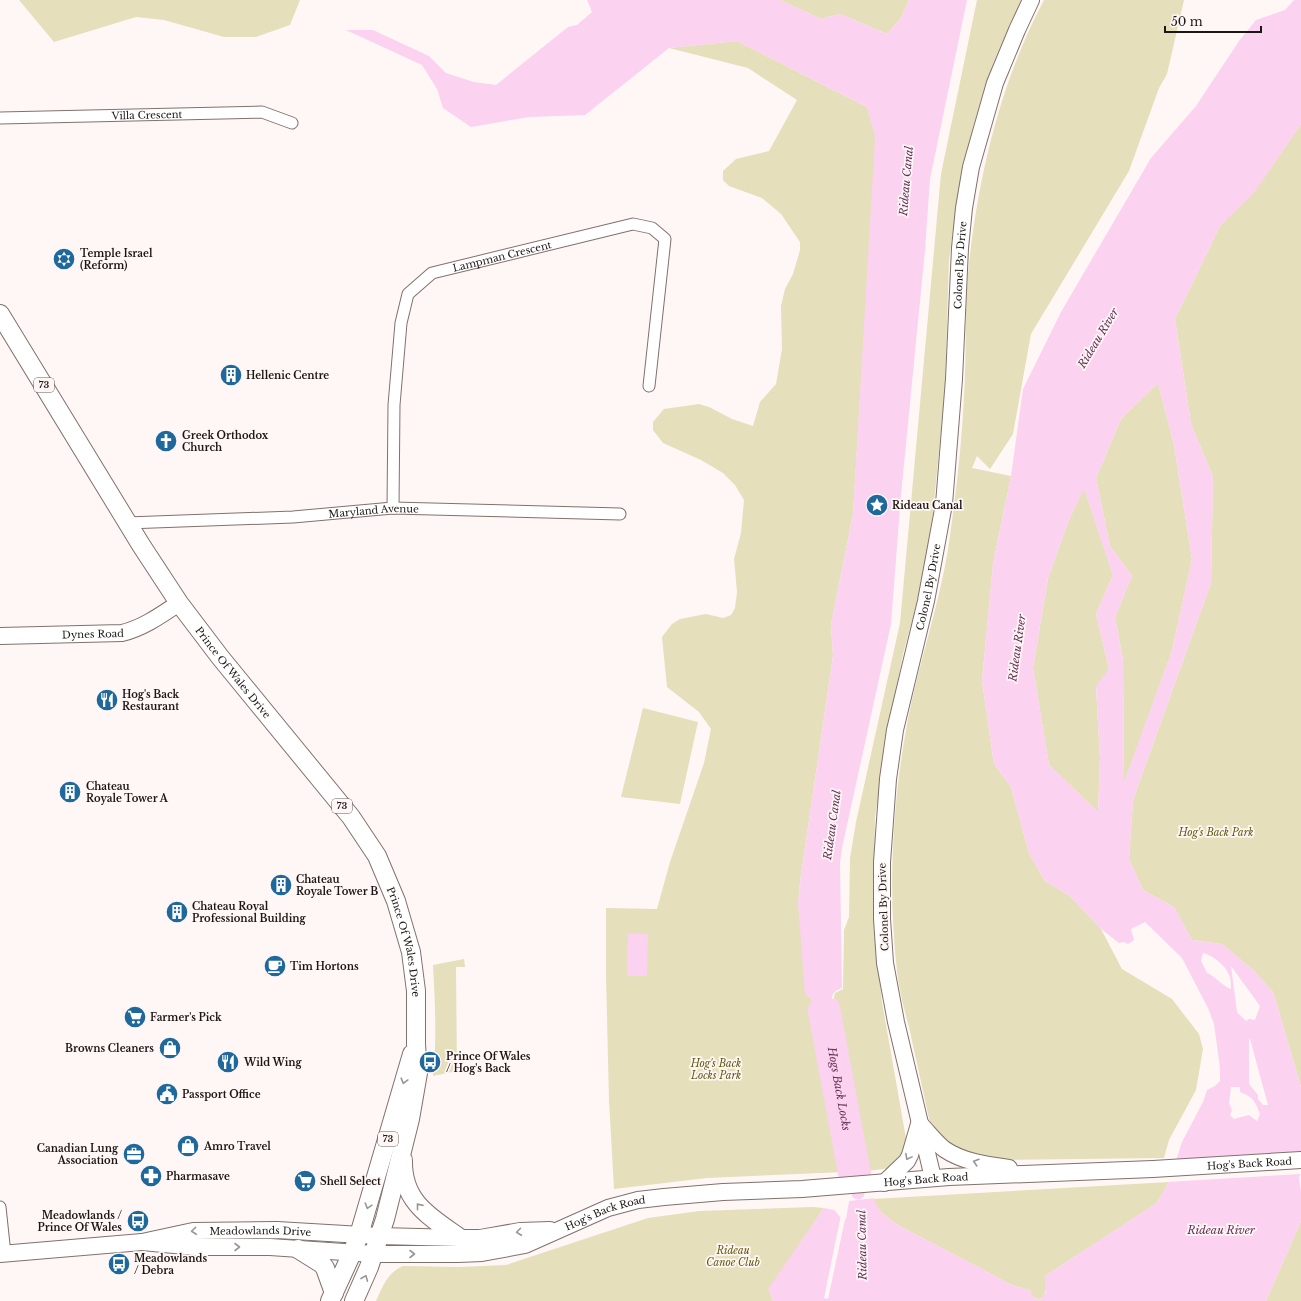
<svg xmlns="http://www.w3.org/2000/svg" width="1301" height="1301" viewBox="0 0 1301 1301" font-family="'Libre Baskerville',serif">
<rect width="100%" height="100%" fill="#fff7f5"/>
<g fill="#e5dfbb">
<polygon points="19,0 300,0 290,25 256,37 224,37 164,20 136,17 54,42"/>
<polygon points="780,0 909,0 901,18 887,34 840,14 821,19"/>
<polygon points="977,0 1021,0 994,61 973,127 959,189 949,259 945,389 932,523 919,595 903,654 889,726 875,817 874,891 878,964 882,1002 907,1144 898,1162 891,1168 867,1171 854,1096 834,997 835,993 843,989 844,930 849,917 850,858 856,822 900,623 941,174"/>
<path d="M1044 0H1184L1167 74 1159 88 1129 171 1031 334 1013 434 990 469 977 456 972 468 1011 476 993 564 982 681 994 764 1011 787 1029 853 1045 881 1070 896 1101 929 1122 969 1172 999 1199 1034 1203 1049 1196 1090 1169 1140 1164 1158 999 1160 975 1158 942 1140 930 1123C923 1091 916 1059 909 1027 904 1009 899 990 897 971 888 892 892 808 906 730 918 662 943 597 951 528 957 485 962 440 964 396 967 353 964 307 969 264 979 173 1001 81 1044 0Z"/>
<polygon points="737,41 867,107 876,137 853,514 831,625 833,656 801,875 798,902 807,996 811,998 814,1009 844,1172 707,1178 614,1189 609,1101 606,975 606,908 657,909 670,862 704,763 711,729 699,712 667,687 662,637 672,624 680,619 706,614 723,618 731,615 735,608 737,592 734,559 741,533 744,500 735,485 723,473 701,460 663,443 653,430 653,422 664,409 699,404 709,407 732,419 753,426 760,402 776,384 782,349 781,306 785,289 793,274 800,250 800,242 781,214 762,198 729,186 723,180 723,171 736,159 769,151 797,100 748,68 669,48"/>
<polygon points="1301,124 1301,1087 1273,992 1253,970 1222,944 1192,940 1174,907 1143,890 1129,859 1133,800 1211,583 1213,477 1191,424 1175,319 1220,226 1261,182"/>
<polygon points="1158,383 1174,445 1192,559 1172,651 1124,783 1123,660 1115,617 1132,576 1110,546 1096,478 1121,419"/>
<polygon points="1084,488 1113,575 1096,614 1109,669 1096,687 1100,758 1098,812 1049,765 1033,668 1048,578 1069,520"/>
<polygon points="643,708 698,722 680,804 621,797"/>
<path d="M464 959 465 967H456L457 1071 433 1076C437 1038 435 1003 433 965Z"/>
<path d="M1169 1182 1157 1203 1151 1207 1045 1276C1046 1285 1048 1294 1040 1299 1034 1299 1031 1296 1030 1290L1014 1286 894 1223 879 1210 873 1199Z"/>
<path d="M813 1207 824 1208 769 1289 773 1301H376C383 1286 387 1273 403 1266L459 1267 506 1265 648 1218 699 1211Z"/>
<polygon points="1301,1221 1301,1301 1266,1301"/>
</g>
<g fill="#fbd2f0" fill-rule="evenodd">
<path d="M587 0H780L821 19 840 14 887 34 901 18 909 0H967L930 179 925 250 901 495 891 624 842 848 840 863 842 988C833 991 830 996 833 1005L814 1009 811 998 805 995 798 902 801 875 833 656 831 625 853 514 875 137 867 107 737 41 669 48 585 115 529 117 471 127 443 108 437 89 422 65 346 30H373L429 56 446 73 474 82 496 85 568 27 577 25 592 12Z"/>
<path d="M1294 0H1301V124L1253 194 1220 226 1175 319 1191 424 1213 477 1211 583 1133 800 1129 859 1143 890 1174 907 1192 940 1222 944 1253 970 1273 992 1301 1087V1172L1299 1178 1301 1191V1221L1266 1301H773L768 1289 824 1208 834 1210 841 1218 846 1219 849 1201 846 1182 866 1181 879 1210 894 1223 1014 1286 1030 1290C1031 1296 1035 1300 1041 1299L1046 1292 1045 1276 1157 1203 1169 1182 1182 1142 1203 1102 1207 1090 1215 1086 1220 1081V1068L1214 1024 1208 1008 1182 958 1145 922 1131 929 1134 940 1128 944 1123 942 1119 943 1101 929 1070 896 1045 881 1029 853 1011 787 994 764 982 681 993 564 1011 476 1023 389 1061 312 1151 158 1196 106 1239 41 1256 20 1285 10ZM1158 383 1174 445 1192 559 1172 651 1124 782 1123 660 1115 617 1132 576 1110 546 1096 478 1121 419ZM1084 489 1113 575 1096 614 1109 669 1096 686 1100 758 1098 812 1049 765 1033 668 1048 578 1069 520ZM1203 953C1212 955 1225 965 1228 973 1231 977 1231 984 1231 989 1223 987 1213 974 1207 973L1201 961ZM1231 966 1260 1006 1255 1020 1249 1019 1246 1021 1237 1012ZM1249 1039H1250L1268 1105H1263L1258 1099V1095L1249 1084ZM1231 1087H1240V1092C1253 1097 1255 1101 1260 1114L1257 1121 1249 1115 1234 1119 1230 1115 1232 1110 1229 1103Z"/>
<polygon points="628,933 648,934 647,976 627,976"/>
</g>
<g fill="#fff7f5">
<polygon points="1301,1151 1301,1174 1167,1182 1174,1160"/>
<polygon points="868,1180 875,1198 849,1201 828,1299 824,1298 841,1215 844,1217 847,1201 844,1183"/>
</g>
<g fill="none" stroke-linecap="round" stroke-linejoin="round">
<g stroke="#fbd2f0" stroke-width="13">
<path id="s1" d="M824 989 825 1010 858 1193"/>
<polygon points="833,1005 862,1160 866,1181 846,1182 814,1009"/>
</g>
<g stroke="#81716c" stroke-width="13">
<g id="street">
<path id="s2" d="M0 118 262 112 292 123"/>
<path id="s3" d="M393 508 394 405 401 323 408 294 432 273 633 224 652 228 665 239 649 386"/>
<path id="s4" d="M127 523 293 517 393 508 620 514"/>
<polyline points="0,1207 5,1254"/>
</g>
</g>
<g stroke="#81716c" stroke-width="18">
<g id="secondary">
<path id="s5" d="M0 636 122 633C143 628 161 615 179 603"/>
<path d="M920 1124C928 1132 935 1142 944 1149 963 1162 987 1165 1009 1168"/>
<path id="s6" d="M933 1178 896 1022 885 963 882 919V862L888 779 895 730 926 601 944 504 954 379 960 248 964 208 971 167 995 83 1017 30 1031 0"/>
<polyline points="884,1183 907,1161 910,1155 919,1124"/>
<path id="s7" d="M142 1242 196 1247H270L373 1254H458L482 1253 525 1245 608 1208 638 1200 664 1197 723 1192 802 1189 949 1177 1153 1169 1301 1160"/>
<path id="s8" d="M0 1254 142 1242 193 1231 277 1230 379 1236 460 1238H480L520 1231 550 1230"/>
</g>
</g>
<g stroke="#81716c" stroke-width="20">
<g id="primary">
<path id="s9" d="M0 314 141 545 179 603 220 657 351 817 377 856 396 901 411 952 416 991V1044L418 1073 410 1119 385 1219 369 1267 354 1301"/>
<path d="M403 1160C402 1202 430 1217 460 1238"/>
<polyline points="298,1249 322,1264 325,1268 334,1293"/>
<polyline points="330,1301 352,1253 359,1235 412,1054"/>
</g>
</g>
<use href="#street" stroke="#fff" stroke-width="11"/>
<use href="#secondary" stroke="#fff" stroke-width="16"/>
<use href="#primary" stroke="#fff" stroke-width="18"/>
</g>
<defs><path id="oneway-chevron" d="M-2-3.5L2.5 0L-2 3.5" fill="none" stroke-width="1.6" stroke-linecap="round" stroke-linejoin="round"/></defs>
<g stroke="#999695">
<use href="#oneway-chevron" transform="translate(404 1081) rotate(105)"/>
<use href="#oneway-chevron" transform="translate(908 1157) rotate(118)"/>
<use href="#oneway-chevron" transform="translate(976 1162) rotate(-162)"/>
<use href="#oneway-chevron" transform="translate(368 1206) rotate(107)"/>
<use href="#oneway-chevron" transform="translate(419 1206) rotate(-129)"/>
<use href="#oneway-chevron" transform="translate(194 1231) rotate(174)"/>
<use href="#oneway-chevron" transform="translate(519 1232) rotate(173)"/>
<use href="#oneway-chevron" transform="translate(237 1247)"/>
<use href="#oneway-chevron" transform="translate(412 1254)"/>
<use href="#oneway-chevron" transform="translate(365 1278) rotate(-68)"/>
</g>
<defs>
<g id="synagogue-disc" transform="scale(1.15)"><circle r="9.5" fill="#1e689b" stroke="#fff7f5"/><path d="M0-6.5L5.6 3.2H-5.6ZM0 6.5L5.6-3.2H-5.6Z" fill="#fff"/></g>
<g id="building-disc" transform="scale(1.15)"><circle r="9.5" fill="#1e689b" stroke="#fff7f5"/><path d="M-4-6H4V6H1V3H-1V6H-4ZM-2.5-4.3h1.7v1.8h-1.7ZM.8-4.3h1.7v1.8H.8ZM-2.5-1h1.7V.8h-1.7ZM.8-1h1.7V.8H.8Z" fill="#fff"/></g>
<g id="church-disc" transform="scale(1.15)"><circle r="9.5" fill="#1e689b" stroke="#fff7f5"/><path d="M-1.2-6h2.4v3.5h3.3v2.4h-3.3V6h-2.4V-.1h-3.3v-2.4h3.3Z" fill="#fff"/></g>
<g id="sight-disc" transform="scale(1.15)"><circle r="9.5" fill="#1e689b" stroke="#fff7f5"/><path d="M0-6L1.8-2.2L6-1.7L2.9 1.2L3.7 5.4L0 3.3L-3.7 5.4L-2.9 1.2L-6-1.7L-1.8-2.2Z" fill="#fff"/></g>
<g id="restaurant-disc" transform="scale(1.15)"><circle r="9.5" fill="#1e689b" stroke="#fff7f5"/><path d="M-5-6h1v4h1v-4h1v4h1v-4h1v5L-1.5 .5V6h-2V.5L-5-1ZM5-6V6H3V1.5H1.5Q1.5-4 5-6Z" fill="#fff"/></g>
<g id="cafe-disc" transform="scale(1.15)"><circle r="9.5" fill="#1e689b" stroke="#fff7f5"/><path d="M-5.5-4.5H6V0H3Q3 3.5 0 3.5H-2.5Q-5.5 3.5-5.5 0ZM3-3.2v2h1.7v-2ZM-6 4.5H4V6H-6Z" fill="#fff"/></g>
<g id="supermarket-disc" transform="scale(1.15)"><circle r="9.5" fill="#1e689b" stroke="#fff7f5"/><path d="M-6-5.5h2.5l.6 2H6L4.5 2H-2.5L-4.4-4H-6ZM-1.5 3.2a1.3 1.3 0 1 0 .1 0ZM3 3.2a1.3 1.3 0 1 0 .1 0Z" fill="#fff"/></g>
<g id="shop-disc" transform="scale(1.15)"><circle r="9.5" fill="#1e689b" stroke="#fff7f5"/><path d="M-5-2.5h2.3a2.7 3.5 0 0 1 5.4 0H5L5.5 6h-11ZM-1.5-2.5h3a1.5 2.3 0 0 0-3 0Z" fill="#fff"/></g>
<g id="bus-disc" transform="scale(1.15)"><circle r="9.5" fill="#1e689b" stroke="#fff7f5"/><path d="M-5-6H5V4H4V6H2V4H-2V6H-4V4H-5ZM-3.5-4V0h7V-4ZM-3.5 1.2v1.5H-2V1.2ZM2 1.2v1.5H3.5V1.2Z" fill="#fff"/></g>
<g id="civic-disc" transform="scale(1.15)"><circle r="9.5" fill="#1e689b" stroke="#fff7f5"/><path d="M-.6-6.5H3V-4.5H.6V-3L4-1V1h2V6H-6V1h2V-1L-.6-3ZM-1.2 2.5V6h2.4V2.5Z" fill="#fff"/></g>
<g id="office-disc" transform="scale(1.15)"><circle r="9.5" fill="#1e689b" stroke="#fff7f5"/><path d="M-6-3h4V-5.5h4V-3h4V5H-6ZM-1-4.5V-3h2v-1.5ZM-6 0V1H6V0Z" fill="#fff"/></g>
<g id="pharmacy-disc" transform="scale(1.15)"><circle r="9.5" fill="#1e689b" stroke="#fff7f5"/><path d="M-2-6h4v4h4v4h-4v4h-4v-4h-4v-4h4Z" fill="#fff"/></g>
</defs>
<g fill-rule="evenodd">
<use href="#synagogue-disc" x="64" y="259"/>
<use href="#building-disc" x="231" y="375"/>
<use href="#church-disc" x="166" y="441"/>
<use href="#sight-disc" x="877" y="505"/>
<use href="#restaurant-disc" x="107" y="700"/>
<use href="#building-disc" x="70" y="792"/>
<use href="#building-disc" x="281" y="885"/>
<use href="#building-disc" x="177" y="912"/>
<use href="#cafe-disc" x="275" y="966"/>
<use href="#supermarket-disc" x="135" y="1017"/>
<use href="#shop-disc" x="170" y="1048"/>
<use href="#restaurant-disc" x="228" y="1062"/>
<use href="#bus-disc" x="430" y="1062"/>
<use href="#civic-disc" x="167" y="1094"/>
<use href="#shop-disc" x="188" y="1146"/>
<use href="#office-disc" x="134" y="1154"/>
<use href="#pharmacy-disc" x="151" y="1176"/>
<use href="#supermarket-disc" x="305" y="1181"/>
<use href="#bus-disc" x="138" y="1221"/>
<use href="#bus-disc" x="119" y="1264"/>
</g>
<g text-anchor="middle" stroke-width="3.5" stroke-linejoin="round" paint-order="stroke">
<g fill="#fff7f5" stroke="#605a58" stroke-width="1">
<rect x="34" y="378" width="20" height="14" rx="3"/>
<rect x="332" y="799" width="20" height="14" rx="3"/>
<rect x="378" y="1132" width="20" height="14" rx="3"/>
</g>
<g font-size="9" font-weight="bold" fill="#1c1614">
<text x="44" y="388">73</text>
<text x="342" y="809">73</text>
<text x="388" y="1142">73</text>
</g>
<g font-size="10" fill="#1c1614" stroke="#fff7f5">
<text dy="4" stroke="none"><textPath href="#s2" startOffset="147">Villa Crescent</textPath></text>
<text dy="4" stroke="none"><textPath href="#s3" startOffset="319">Lampman Crescent</textPath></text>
<text dy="4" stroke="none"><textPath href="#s6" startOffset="925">Colonel By Drive</textPath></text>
<text dy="4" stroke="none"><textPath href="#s4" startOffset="247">Maryland Avenue</textPath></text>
<text dy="4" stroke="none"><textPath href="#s6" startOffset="601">Colonel By Drive</textPath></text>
<text dy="4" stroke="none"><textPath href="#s5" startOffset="93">Dynes Road</textPath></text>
<text dy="4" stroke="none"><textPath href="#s9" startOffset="428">Prince Of Wales Drive</textPath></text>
<text transform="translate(883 907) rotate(-92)" y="4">Colonel By Drive</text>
<text dy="4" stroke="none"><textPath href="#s9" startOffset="752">Prince Of Wales Drive</textPath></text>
<text dy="4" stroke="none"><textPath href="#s7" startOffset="1119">Hog's Back Road</textPath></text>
<text dy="4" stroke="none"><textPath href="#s7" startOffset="795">Hog's Back Road</textPath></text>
<text dy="4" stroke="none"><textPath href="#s7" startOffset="471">Hog's Back Road</textPath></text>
<text dy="4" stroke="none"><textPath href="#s8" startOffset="262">Meadowlands Drive</textPath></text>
</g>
<g font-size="10" font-weight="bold" fill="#1c1614" stroke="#fff7f5" text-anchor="start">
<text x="80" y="257">Temple Israel<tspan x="80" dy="12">(Reform)</tspan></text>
<text x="246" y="379">Hellenic Centre</text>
<text x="182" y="439">Greek Orthodox<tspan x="182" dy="12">Church</tspan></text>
<text x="892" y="509">Rideau Canal</text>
<text x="122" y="698">Hog's Back<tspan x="122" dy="12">Restaurant</tspan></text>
<text x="86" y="790">Chateau<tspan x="86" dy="12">Royale Tower A</tspan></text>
<text x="296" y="883">Chateau<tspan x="296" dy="12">Royale Tower B</tspan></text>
<text x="192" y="910">Chateau Royal<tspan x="192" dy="12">Professional Building</tspan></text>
<text x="290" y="970">Tim Hortons</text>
<text x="150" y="1021">Farmer's Pick</text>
<text x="154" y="1052" text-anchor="end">Browns Cleaners</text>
<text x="446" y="1060">Prince Of Wales<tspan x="446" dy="12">/ Hog's Back</tspan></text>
<text x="244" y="1066">Wild Wing</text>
<text x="182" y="1098">Passport Office</text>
<text x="204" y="1150">Amro Travel</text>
<text x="118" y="1152" text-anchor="end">Canadian Lung<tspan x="118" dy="12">Association</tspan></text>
<text x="166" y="1180">Pharmasave</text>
<text x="320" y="1185">Shell Select</text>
<text x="122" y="1219" text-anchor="end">Meadowlands /<tspan x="122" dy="12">Prince Of Wales</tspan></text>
<text x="134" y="1262">Meadowlands<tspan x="134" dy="12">/ Debra</tspan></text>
</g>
<g font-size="10" font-style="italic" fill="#64580c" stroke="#fff7f5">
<text x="1216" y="836">Hog's Back Park</text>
<text x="716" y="1067">Hog's Back<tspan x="716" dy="12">Locks Park</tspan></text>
<text x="733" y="1254">Rideau<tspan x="733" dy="12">Canoe Club</tspan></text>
</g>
<g font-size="11" font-style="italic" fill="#633057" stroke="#fff7f5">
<text transform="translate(906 181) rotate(-85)" y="4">Rideau Canal</text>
<text transform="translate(1098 338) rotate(-59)" y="4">Rideau River</text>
<text transform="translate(1017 648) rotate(-82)" y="4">Rideau River</text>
<text transform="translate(832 825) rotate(-82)" y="4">Rideau Canal</text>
<text dy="4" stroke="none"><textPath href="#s1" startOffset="101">Hogs Back Locks</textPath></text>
<text x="1221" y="1234">Rideau River</text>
<text transform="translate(862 1245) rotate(-91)" y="4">Rideau Canal</text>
</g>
</g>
<path d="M1165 26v6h96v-6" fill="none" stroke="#1c1614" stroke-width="2"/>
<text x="1171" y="26" font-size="12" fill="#1c1614" stroke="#fff7f5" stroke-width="3" paint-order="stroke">50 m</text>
</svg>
